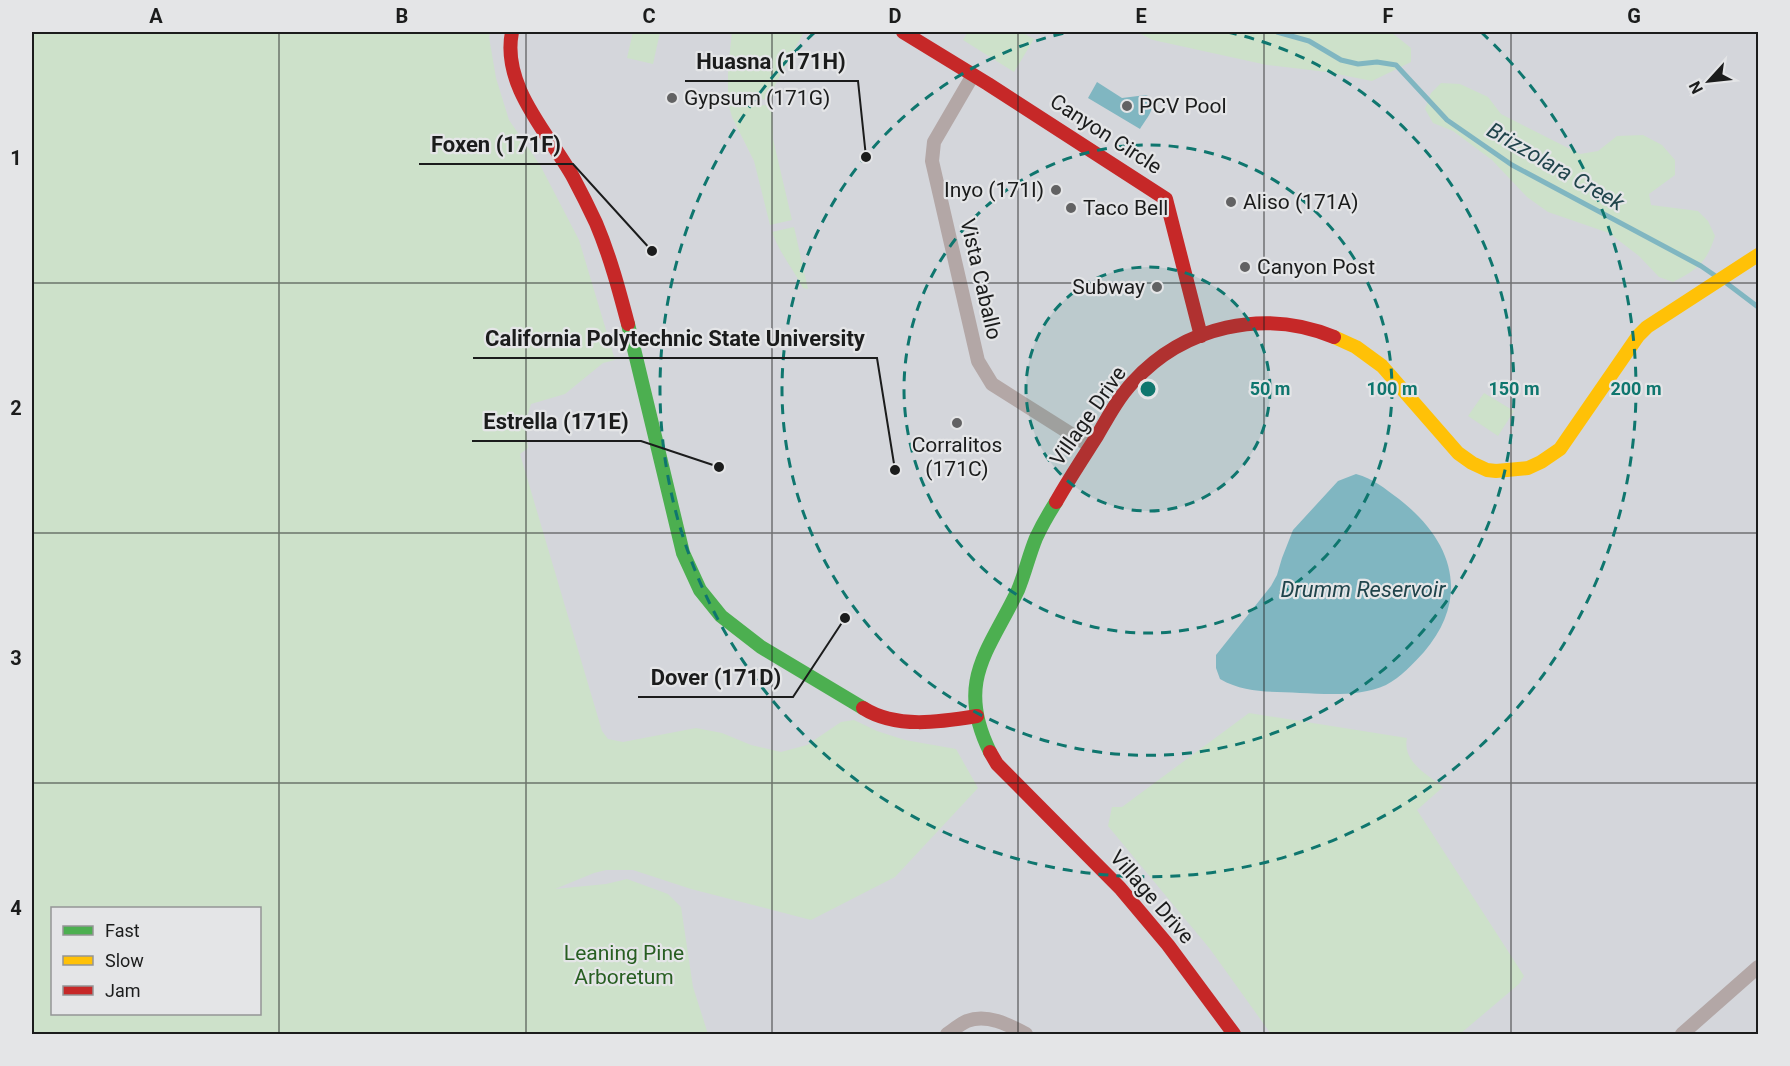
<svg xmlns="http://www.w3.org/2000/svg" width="1790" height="1066" viewBox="0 0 1790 1066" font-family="Roboto,sans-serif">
<rect width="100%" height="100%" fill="#e5e5e6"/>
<path fill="#d4d6db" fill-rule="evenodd" d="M32 32H1758V1034H32ZM52 908H260V1014H52Z"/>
<g fill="#cde1ca" fill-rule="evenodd">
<path d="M32 32H490L489 37 496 78 509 120 540 165 579 240 615 360 603 363 565 394 531 404 525 423 528 448 520 454 602 731 608 739 623 742 696 728 722 733 751 745 781 752 807 745 841 722 854 720 877 731 905 740 956 749 978 788 895 877 811 920 691 889 633 870H606L594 873 555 889 606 884 627 879 668 894 681 907 693 987 708 1034H32ZM52 908H260V1014H52Z"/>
<polygon points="633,32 660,32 653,64 627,58"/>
<polygon points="732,32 804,32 775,85 772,99 728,101 728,69"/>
<polygon points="968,32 1021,32 1034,39 1014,72 963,40"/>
<polygon points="1137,32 1391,32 1411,48 1411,62 1372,81 1327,72 1267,65 1153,40"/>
<path d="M1441 83 1460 84 1488 97 1501 114 1580 154 1598 151 1617 136 1643 135 1662 145 1675 160V175L1649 194 1651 205 1698 211 1708 221 1715 236C1707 262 1697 270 1673 282L1659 277 1639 256 1609 233 1548 212 1527 197 1492 160 1453 131 1433 123 1425 109 1431 93Z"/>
<polygon points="772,105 773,139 792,220 770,225 754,161 732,117 729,106"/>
<path d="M794 227 808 289 803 288C793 269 779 252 772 232Z"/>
<polygon points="1484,393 1514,411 1498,436 1468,416"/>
<path d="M1249 713 1407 738C1402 762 1427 774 1443 787L1417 810 1524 976 1519 984 1460 1034H1271L1210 949 1108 826 1112 807H1122Z"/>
</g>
<g fill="#80b6c1">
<path d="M1097 82 1122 98 1146 95 1150 97C1157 108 1146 119 1140 129L1088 98Z"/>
<path d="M1356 474C1374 479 1384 488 1399 499 1453 541 1471 597 1424 652 1413 664 1401 677 1386 685 1360 697 1327 694 1300 693 1271 691 1246 694 1220 679L1216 668V655L1271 586 1277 575 1282 558 1293 530 1338 481Z"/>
</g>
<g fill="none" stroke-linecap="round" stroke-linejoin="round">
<g stroke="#80b6c1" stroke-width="5">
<polyline points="1277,32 1309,41 1341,60 1358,64 1377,62 1396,65 1447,120 1512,165 1701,266 1717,277"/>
<polyline points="1725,282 1758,307"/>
</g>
<g stroke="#b3a7a6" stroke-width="14">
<polyline points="973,75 934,142 932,161 978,361 992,384 1090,446"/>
<path d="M947 1034C953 1030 960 1024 967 1021 987 1013 1009 1025 1026 1034"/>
<polyline points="1682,1034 1758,967"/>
</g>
<g stroke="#4caf50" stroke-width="14">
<polyline points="628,324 683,553 700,590 721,616 761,647 863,708"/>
<path d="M990 752C955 681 989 651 1018 590 1025 573 1029 555 1036 538 1042 525 1049 513 1056 502"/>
</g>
<polyline stroke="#ffc107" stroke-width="14" points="1334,337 1356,347 1382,366 1458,453 1472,463 1487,470 1496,471 1528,468 1541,462 1560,449 1638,336 1647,327 1758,255"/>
<g stroke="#c62828" stroke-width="14">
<path d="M512 32C501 86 549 134 573 177 581 192 589 208 596 223 610 256 619 290 628 324"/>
<polyline points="903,32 988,84 1166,199 1201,336"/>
<path d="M1056 502C1069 479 1083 458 1097 436 1108 417 1118 398 1133 382 1184 326 1264 308 1334 337"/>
<path d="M863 708C896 729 940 722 977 716"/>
<polyline points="990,752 997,764 1120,888 1168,945 1234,1034"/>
</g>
</g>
<path fill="none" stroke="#1b1c1c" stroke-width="1.5" stroke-opacity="0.55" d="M279 32V1034M526 32V1034M772 32V1034M1018 32V1034M1264 32V1034M1511 32V1034M32 283H1758M32 533H1758M32 783H1758"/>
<circle cx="1148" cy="389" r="122" fill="#0f766e" fill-opacity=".12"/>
<g fill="none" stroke="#0f766e" stroke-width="3" stroke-dasharray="10 8">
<circle cx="1148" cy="389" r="122"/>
<circle cx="1148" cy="389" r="244"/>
<path d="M1227 32A366 366 0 1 1 1069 32"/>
<path d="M1481 32A488 488 0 1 1 815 32"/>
</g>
<g fill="#626263" stroke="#e4e5e7" stroke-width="2">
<circle cx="672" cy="98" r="6"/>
<circle cx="1127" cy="106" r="6"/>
<circle cx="1056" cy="190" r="6"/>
<circle cx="1231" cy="202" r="6"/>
<circle cx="1071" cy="208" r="6"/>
<circle cx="1245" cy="267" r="6"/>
<circle cx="1157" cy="287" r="6"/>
<circle cx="957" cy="423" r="6"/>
</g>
<g text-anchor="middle" stroke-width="4.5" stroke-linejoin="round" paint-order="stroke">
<g font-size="21" fill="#1b1c1c" stroke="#e4e5e7" text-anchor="start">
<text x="684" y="105">Gypsum (171G)</text>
<text x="1139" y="113">PCV Pool</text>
<text x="1044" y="197" text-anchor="end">Inyo (171I)</text>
<text x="1243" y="209">Aliso (171A)</text>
<text x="1083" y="215">Taco Bell</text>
<text x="1257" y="274">Canyon Post</text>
<text x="1145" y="294" text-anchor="end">Subway</text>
<text x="957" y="452" text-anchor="middle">Corralitos<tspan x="957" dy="24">(171C)</tspan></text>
</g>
<g font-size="21" fill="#1b1c1c" stroke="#e4e5e7">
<text transform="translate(1106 134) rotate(33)" y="7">Canyon Circle</text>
<text transform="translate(981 279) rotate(77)" y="7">Vista Caballo</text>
<text transform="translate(1088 416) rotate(-55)" y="7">Village Drive</text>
<text transform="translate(1152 897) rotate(49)" y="7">Village Drive</text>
</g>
<g font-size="21" fill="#275e21" stroke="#e4e5e7">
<text x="624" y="960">Leaning Pine<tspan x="624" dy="24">Arboretum</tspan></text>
</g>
<g font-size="22" font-style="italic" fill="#20444b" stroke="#e4e5e7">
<text transform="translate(1556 166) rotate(30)" y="8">Brizzolara Creek</text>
<text x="1363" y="597">Drumm Reservoir</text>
</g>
</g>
<circle cx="1148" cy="389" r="9" fill="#0f766e" stroke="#e4e5e7" stroke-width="3"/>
<g font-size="18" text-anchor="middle" font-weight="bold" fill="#0f766e" stroke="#e4e5e7" stroke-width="4.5" stroke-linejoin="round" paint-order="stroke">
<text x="1270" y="395">50 m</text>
<text x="1392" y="395">100 m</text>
<text x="1514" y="395">150 m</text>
<text x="1636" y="395">200 m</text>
</g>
<path fill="none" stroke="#1b1c1c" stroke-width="2" d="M866 157L858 81H685M652 251L573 164H419M895 470L877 358H473M719 467L641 441H472M845 618L793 697H638"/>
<g fill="#1b1c1c" stroke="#e4e5e7" stroke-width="2">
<circle cx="866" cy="157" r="6"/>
<circle cx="652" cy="251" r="6"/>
<circle cx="895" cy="470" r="6"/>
<circle cx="719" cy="467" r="6"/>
<circle cx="845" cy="618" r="6"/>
</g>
<g font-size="22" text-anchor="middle" font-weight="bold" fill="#1b1c1c" stroke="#e4e5e7" stroke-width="4.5" stroke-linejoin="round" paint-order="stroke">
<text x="771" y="69">Huasna (171H)</text>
<text x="496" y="152">Foxen (171F)</text>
<text x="675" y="346">California Polytechnic State University</text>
<text x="556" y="429">Estrella (171E)</text>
<text x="716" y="685">Dover (171D)</text>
</g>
<rect width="1790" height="1066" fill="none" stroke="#e4e5e7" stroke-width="66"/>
<rect x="51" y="907" width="210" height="108" fill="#e4e5e7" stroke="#949596" stroke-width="1.5"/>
<rect x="63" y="926" width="30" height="9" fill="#4caf50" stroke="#949596" stroke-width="1.5"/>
<text x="105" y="937" font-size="18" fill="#1b1c1c">Fast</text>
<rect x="63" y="956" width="30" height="9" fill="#ffc107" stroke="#949596" stroke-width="1.5"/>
<text x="105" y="967" font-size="18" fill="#1b1c1c">Slow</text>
<rect x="63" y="986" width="30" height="9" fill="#c62828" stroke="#949596" stroke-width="1.5"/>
<text x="105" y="997" font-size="18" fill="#1b1c1c">Jam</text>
<g transform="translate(1709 81) rotate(243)" stroke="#e4e5e7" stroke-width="4.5" paint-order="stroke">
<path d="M0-4.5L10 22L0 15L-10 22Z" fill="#1b1c1c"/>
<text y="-9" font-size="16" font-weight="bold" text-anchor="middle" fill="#1b1c1c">N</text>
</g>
<rect x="33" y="33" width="1724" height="1000" fill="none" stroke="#1b1c1c" stroke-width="2"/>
<g font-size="20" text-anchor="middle" font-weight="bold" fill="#1b1c1c">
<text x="156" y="23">A</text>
<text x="402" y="23">B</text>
<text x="649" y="23">C</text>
<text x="895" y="23">D</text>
<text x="1141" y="23">E</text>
<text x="1388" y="23">F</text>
<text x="1634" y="23">G</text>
<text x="16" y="165">1</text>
<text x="16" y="415">2</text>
<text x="16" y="665">3</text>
<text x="16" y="915">4</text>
</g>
</svg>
